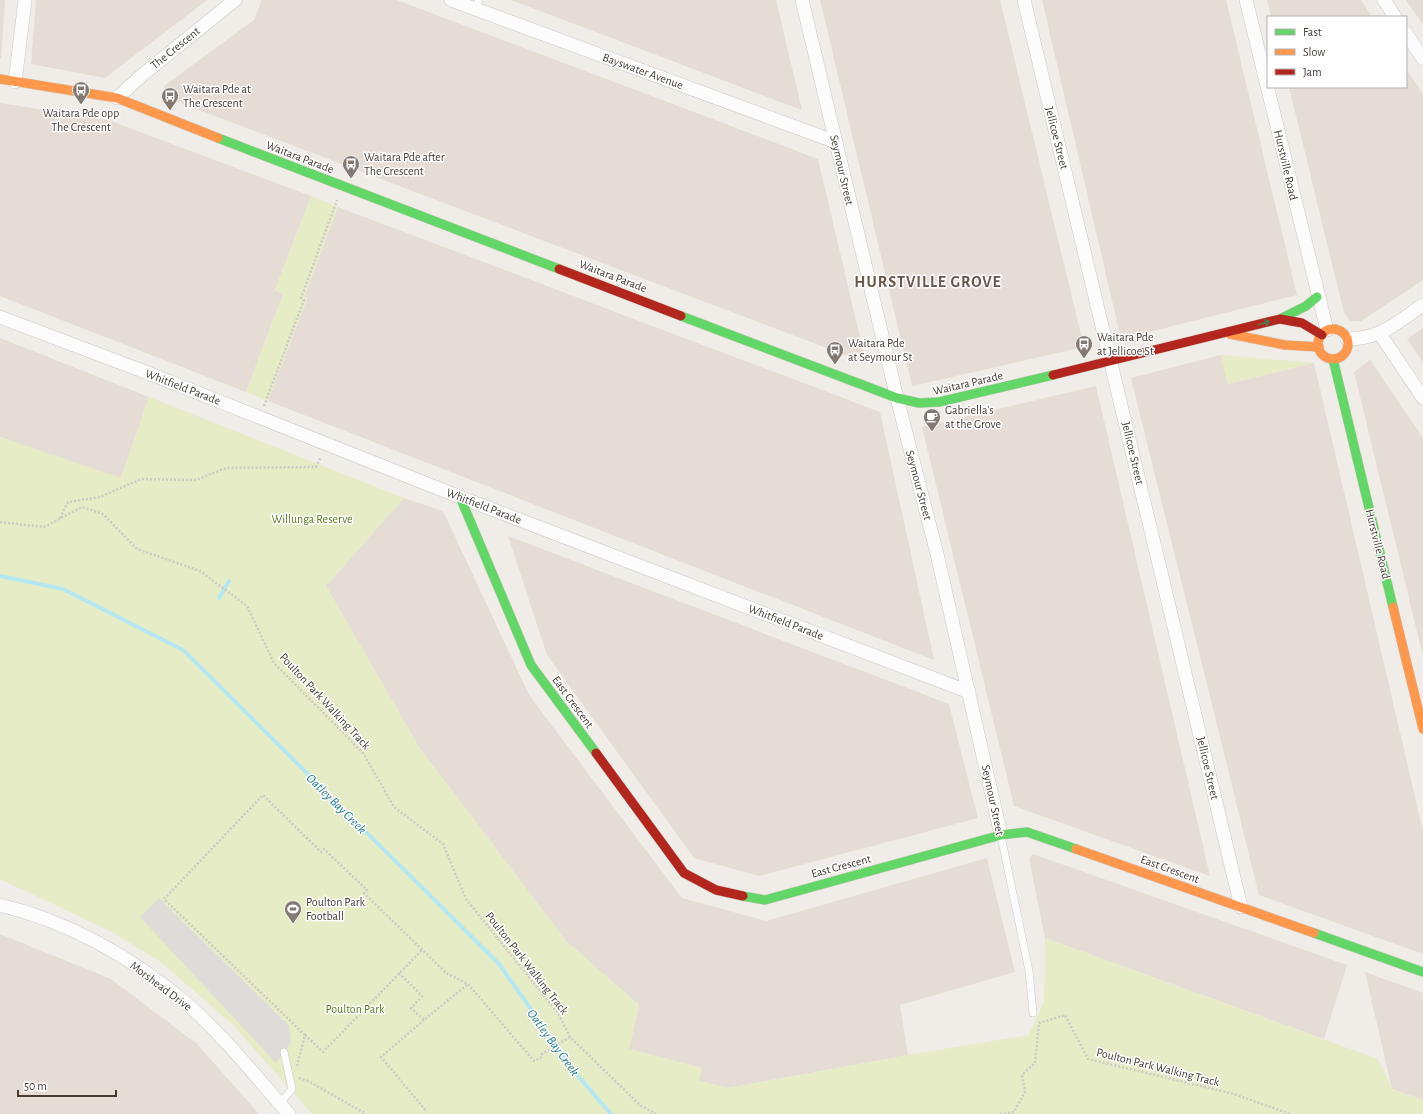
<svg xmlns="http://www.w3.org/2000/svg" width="1423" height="1114" viewBox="0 0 1423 1114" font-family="'Alegreya Sans',sans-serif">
<rect width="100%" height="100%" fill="#f0ece8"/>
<g fill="#e5dcd5">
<polygon points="0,0 5,0 1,58 0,58"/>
<polygon points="36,0 207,0 105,78 31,64"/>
<polygon points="262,0 397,0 818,159 866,363 170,99 164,86 254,20"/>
<polygon points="511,0 776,0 802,110"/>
<polygon points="820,0 1000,0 1084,347 912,386"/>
<polygon points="1042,0 1226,0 1297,295 1121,339"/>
<polygon points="1267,0 1361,0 1372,17 1271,17"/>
<polygon points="1406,0 1423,0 1423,25"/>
<polygon points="1406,69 1423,94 1423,280 1361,321 1350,321 1344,313 1289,87 1406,87"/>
<polygon points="0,103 108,120 311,196 275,290 283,294 246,392 0,296"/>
<polygon points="338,207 880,412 934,660 268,401 307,299 304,297"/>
<polygon points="1423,328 1423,363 1407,339"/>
<polygon points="0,338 149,397 121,479 0,437"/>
<polygon points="1221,355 1228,384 1314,363 1423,831 1423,954 1259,895 1131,378"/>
<polygon points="1370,360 1423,438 1423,656 1354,372"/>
<polygon points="1096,386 1210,876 1014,806 922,427"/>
<polygon points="404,498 443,511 529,695 682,898 766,921 987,858 1015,972 900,1005 908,1055 728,1088 698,1081 701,1068 629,1049 639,1005 566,941 419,747 326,586"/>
<polygon points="508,536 949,704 978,818 759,876 694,858 547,655"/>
<polygon points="1033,854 1347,965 1324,1039 1045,938 1029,858"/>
<polygon points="0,934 111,979 197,1044 259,1114 0,1114"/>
<polygon points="1365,972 1423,993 1423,1100 1392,1089"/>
</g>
<g fill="#e6ecc6">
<polygon points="311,196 338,207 304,297 307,299 268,401 246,392 283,294 275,290"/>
<polygon points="1221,355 1314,363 1227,384"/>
<polygon points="149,397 404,498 326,586 419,747 566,941 639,1005 629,1049 702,1068 699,1081 729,1088 908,1055 1029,1035 1044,1002 1045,938 1378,1059 1392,1089 1423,1100 1423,1114 312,1114 233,1025 161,962 112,932 0,879 0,437 121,478"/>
</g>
<polygon fill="#dfdbd8" points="159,898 289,1026 291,1042 276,1063 140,917"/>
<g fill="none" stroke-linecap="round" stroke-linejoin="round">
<g stroke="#b5e7f2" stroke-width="4">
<polyline points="0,576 63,589 183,650 499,964 578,1076 611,1114"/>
<polyline points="219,598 229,581"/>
</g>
<g stroke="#cdc8c4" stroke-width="8">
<g id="lane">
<polyline points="475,10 479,0"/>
<polyline points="1001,836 1029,971 1033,1013"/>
<polyline points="280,1103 292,1089 284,1052"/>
</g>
</g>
<g stroke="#cdc8c4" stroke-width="14">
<g id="street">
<polyline points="451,0 836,142"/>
<polyline points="802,0 897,398 937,554 1001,835"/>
<polyline points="1024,0 1241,907"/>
<polyline points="1246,0 1327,330"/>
<polyline points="1384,0 1395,17"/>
<polyline points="1406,33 1423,59"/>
<polyline points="15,82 25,0"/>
<polyline points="117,98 141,76 235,0"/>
<polyline points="0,317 148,373 460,497 969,692"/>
<polyline points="1380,334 1423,398"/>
<path d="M1347 339C1381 339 1396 323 1423 305"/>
<path d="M0 905C68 921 133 958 186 1003 222 1034 257 1078 289 1114"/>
</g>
</g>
<g stroke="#d2c9c0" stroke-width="10">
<g id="fast">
<polyline points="218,138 559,269"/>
<polyline points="681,316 897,398 919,403 939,402 1053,375"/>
<polyline points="1280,319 1306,306 1317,297"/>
<polyline points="1333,359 1393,607"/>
<polyline points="460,497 531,665 596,753"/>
<polyline points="743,896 765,900 1001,835 1027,832 1076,849"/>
<polyline points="1314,933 1423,972"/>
</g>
</g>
<g stroke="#d2c9c0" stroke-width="10">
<g id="slow">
<polyline points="0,79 117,98 218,138"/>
<circle cx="1333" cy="344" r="15"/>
<polyline points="1230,334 1285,345 1319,347"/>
<polyline points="1393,607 1423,729"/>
<polyline points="1076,849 1314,933"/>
</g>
</g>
<g stroke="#d2c9c0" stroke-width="10">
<g id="jam">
<polyline points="559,269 681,316"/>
<polyline points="1053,375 1280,319 1302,323 1322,335"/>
<polyline points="596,753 684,873 716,890 743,896"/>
</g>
</g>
<g stroke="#cecac6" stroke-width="2.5" stroke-dasharray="2 2" stroke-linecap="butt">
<polyline points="264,406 304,300 301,298 337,200"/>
<polyline points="60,518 68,502 100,497 141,479 196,480 226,468 316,467 321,457"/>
<polyline points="0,522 44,527 82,507 103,514 137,549 200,571 247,606 274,663 363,753 394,807 443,844 466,899 558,1013 570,1037 641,1106 656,1114"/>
<polyline points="399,973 422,996 411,1008 424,1020 468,984"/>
<polyline points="424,1020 381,1057 427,1112"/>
<polyline points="305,1035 323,1052 422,950"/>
<polyline points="297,1066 305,1035 164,899 263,795 321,852 324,849 367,890 364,893 446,973 468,984 534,1061 542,1057 542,1054 570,1037"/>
<polyline points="299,1078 308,1081 366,1114"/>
<polyline points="1000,1114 1014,1112 1025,1092 1022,1075 1035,1063 1039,1023 1065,1015 1088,1059 1234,1094 1290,1114"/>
</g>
<use href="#lane" stroke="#fdfcfc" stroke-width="7"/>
<use href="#street" stroke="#fdfcfc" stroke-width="13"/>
<use href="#fast" stroke="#63d668" stroke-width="9"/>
<use href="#slow" stroke="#ff974d" stroke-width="9"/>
<use href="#jam" stroke="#b3261e" stroke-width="9"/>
</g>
<defs><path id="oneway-shaft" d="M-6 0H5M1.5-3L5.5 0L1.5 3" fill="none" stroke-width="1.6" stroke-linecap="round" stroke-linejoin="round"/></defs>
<use stroke="#527949" href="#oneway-shaft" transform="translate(1264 323) rotate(-16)"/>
<defs>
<g id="bus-pin" transform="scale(0.9)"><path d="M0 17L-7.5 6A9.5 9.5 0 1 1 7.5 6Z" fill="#827973" stroke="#fff"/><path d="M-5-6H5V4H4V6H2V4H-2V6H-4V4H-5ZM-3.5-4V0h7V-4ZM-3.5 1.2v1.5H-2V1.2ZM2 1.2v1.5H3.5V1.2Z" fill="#fff"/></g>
<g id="cafe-pin" transform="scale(0.9)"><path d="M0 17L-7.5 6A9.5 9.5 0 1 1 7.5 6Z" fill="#827973" stroke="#fff"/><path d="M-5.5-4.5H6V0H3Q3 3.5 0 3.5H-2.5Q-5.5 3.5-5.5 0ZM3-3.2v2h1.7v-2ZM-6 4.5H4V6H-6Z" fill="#fff"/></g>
<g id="stadium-pin" transform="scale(0.9)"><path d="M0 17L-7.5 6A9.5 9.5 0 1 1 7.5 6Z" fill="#827973" stroke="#fff"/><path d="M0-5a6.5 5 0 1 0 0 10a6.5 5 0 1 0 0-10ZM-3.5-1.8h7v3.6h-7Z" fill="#fff"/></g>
</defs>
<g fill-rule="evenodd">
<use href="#bus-pin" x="81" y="90"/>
<use href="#bus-pin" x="170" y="96"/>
<use href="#bus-pin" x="351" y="164"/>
<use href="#bus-pin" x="1084" y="344"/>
<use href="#bus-pin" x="835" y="350"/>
<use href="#cafe-pin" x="932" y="417"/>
<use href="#stadium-pin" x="293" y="909"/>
</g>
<g text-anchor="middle" stroke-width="3" stroke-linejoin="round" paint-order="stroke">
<g font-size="12" fill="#473b34" stroke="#fff">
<text transform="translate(175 48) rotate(-39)" y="4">The Crescent</text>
<text transform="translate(643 71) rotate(20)" y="4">Bayswater Avenue</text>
<text transform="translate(1057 138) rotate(76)" y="4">Jellicoe Street</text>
<text transform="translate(300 157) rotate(21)" y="4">Waitara Parade</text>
<text transform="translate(1286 165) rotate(77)" y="4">Hurstville Road</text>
<text transform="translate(842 170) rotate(77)" y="4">Seymour Street</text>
<text transform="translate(613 276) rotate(21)" y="4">Waitara Parade</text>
<text transform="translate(968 383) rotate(-13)" y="4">Waitara Parade</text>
<text transform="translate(183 387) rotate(21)" y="4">Whitfield Parade</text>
<text transform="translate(1133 453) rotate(77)" y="4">Jellicoe Street</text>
<text transform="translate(919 485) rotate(75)" y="4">Seymour Street</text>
<text transform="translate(484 506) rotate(21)" y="4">Whitfield Parade</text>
<text transform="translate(1378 544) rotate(76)" y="4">Hurstville Road</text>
<text transform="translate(786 622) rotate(21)" y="4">Whitfield Parade</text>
<text transform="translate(325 701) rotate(47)" y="4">Poulton Park Walking Track</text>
<text transform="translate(573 702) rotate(54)" y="4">East Crescent</text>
<text transform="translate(1208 768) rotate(77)" y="4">Jellicoe Street</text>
<text transform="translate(993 800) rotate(78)" y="4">Seymour Street</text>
<text transform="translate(841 866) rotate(-15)" y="4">East Crescent</text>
<text transform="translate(1170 869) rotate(20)" y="4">East Crescent</text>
<text transform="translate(527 963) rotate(52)" y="4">Poulton Park Walking Track</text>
<text transform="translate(161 986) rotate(37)" y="4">Morshead Drive</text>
<text transform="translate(1158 1067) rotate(14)" y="4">Poulton Park Walking Track</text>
</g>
<g font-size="12" fill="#473b34" stroke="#fff" text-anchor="start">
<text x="183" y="93">Waitara Pde at<tspan x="183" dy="14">The Crescent</tspan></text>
<text x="81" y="117" text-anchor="middle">Waitara Pde opp<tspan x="81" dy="14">The Crescent</tspan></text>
<text x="364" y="161">Waitara Pde after<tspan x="364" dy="14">The Crescent</tspan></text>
<text x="1097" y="341">Waitara Pde<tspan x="1097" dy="14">at Jellicoe St</tspan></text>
<text x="848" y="347">Waitara Pde<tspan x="848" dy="14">at Seymour St</tspan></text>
<text x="945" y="414">Gabriella's<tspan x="945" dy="14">at the Grove</tspan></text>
<text x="306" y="906">Poulton Park<tspan x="306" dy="14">Football</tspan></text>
</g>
<g font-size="12" fill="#597d23" stroke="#fff">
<text x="312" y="523">Willunga Reserve</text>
<text x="355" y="1013">Poulton Park</text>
</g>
<g font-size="13" font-style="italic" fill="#207b90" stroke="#fff">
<text transform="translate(337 803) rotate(45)" y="5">Oatley Bay Creek</text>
<text transform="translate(554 1042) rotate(54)" y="5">Oatley Bay Creek</text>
</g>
<g font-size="16" font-weight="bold" letter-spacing="1" fill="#6a564a" stroke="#fff">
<text x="928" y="287">HURSTVILLE GROVE</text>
</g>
</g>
<rect x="1267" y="16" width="140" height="72" fill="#ffffff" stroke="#b5b1ae"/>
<rect x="1275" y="29" width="20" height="6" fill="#63d668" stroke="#b5b1ae"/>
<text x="1303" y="36" font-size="12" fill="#473b34">Fast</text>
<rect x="1275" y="49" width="20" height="6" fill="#ff974d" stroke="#b5b1ae"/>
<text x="1303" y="56" font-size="12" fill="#473b34">Slow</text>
<rect x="1275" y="69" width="20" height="6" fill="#b3261e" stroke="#b5b1ae"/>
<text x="1303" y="76" font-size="12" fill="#473b34">Jam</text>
<path d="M18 1090v6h98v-6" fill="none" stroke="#473b34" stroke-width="2"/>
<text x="24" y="1090" font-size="12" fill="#473b34" stroke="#ffffff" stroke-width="3" paint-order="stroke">50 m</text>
</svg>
